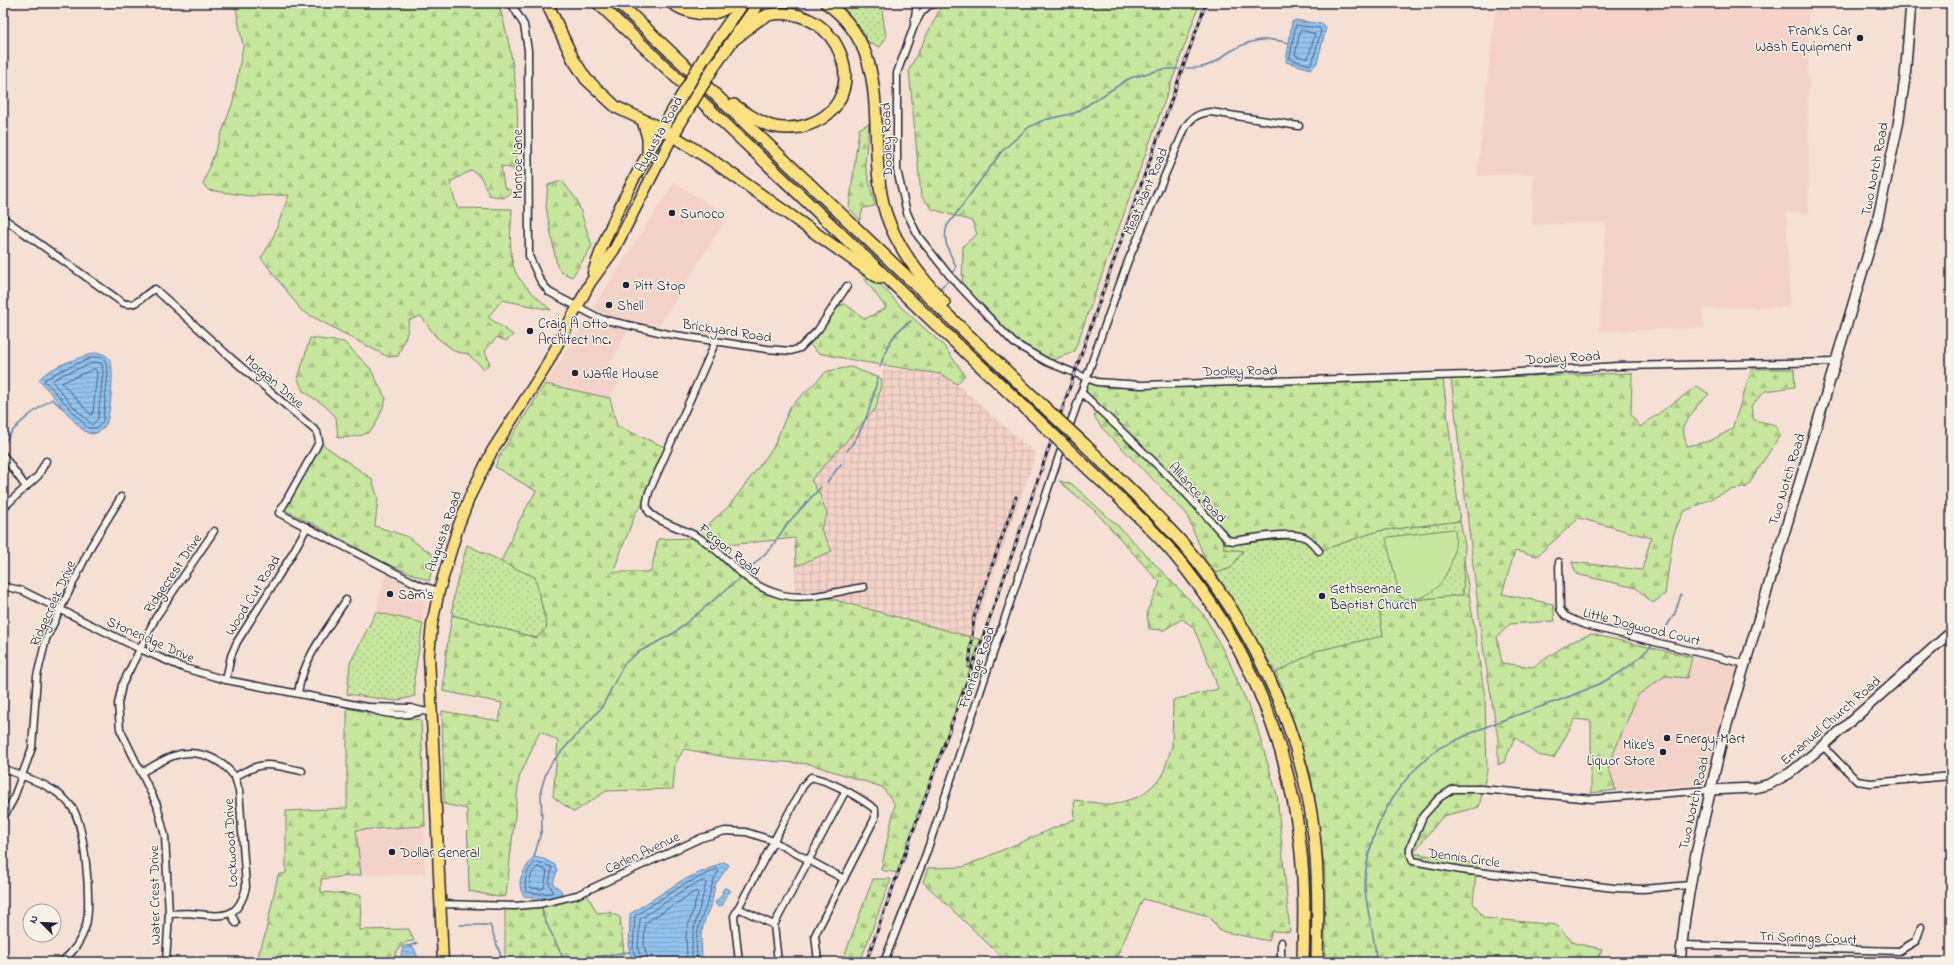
<svg xmlns="http://www.w3.org/2000/svg" width="1954" height="965" viewBox="0 0 1954 965" font-family="'Indie Flower',sans-serif">
<defs>
<pattern id="industrial-grid" width="8" height="8" patternUnits="userSpaceOnUse"><rect width="8" height="8" fill="#f3d3c9"/><path d="M0 4h8M4 0v8" fill="none" stroke="#d0b5ae"/></pattern>
<pattern id="grass-dots" width="8" height="8" patternUnits="userSpaceOnUse"><rect width="8" height="8" fill="#c8e69d"/><path d="M2 2h.1M6 6h.1" fill="none" stroke="#acc588" stroke-width="1.8" stroke-linecap="round"/></pattern>
<pattern id="forest-firs" width="22" height="20" patternUnits="userSpaceOnUse"><rect width="22" height="20" fill="#c8e69d"/><path d="M5 1l3.5 6h-7zM16 11l3.5 6h-7z" fill="#acc588"/></pattern>
<pattern id="water-rules" width="6" height="5" patternUnits="userSpaceOnUse"><rect width="6" height="5" fill="#91c3ed"/><path d="M0 2.5h6" fill="none" stroke="#7da7cc"/></pattern>
</defs>
<rect width="100%" height="100%" fill="#f5e0d6"/>
<filter id="ink" filterUnits="userSpaceOnUse"><feTurbulence type="fractalNoise" baseFrequency=".025" numOctaves="2"/><feDisplacementMap in="SourceGraphic" scale="8" xChannelSelector="R" yChannelSelector="G"/><feConvolveMatrix kernelMatrix="1 2 1 2 8 2 1 2 1" color-interpolation-filters="sRGB"/></filter>
<g filter="url(#ink)">
<g fill="#f3d3c9">
<polygon points="1496,3 1808,3 1809,214 1786,212 1790,307 1702,309 1704,328 1599,332 1605,223 1532,225 1533,174 1477,176"/>
<polygon points="674,182 728,216 660,325 627,321 606,315 593,308"/>
<polygon points="586,320 628,330 606,372 622,377 610,398 545,384"/>
<polygon points="385,572 427,595 423,623 376,612"/>
<polygon points="1692,657 1740,667 1705,784 1616,790 1608,766 1638,695 1665,676 1687,678"/>
<polygon points="425,826 425,874 361,875 356,830"/>
</g>
<polygon fill="url(#industrial-grid)" points="883,369 922,371 948,376 1036,454 969,643 795,598 796,566 832,551 821,529 820,495 811,480 876,408 880,395"/>
<g fill="url(#grass-dots)" stroke="#75846c">
<polygon points="839,3 881,3 886,38 880,47 871,44 864,37 851,16"/>
<polygon points="1460,521 1465,545 1463,595 1379,604 1383,636 1316,651 1276,673 1216,573 1231,568 1243,551 1224,549 1223,536 1300,536 1319,551 1378,531"/>
<polygon points="467,545 535,577 547,627 537,638 452,615 454,593"/>
<polygon points="376,612 423,623 414,679 415,696 396,701 347,694 350,663"/>
</g>
<g fill="url(#forest-firs)" stroke="#75846c">
<path d="M235 3H498C514 51 523 119 514 169L501 166 504 187 513 192 503 198 489 195 481 178 472 170 450 182 457 208 512 209C511 229 508 252 515 271 519 282 542 302 551 310L502 300 488 317 513 335 506 341 497 337 485 351 490 364 484 369 468 354 456 352 436 337 421 316 409 320 407 333 398 356 388 357 302 311 261 258 272 240 289 195 250 196 208 190 203 184 233 102 243 46Z"/>
<polygon points="943,3 1200,3 1074,352 1047,362 1014,343 962,289 963,246 977,234 972,221 932,209 921,196 909,70"/>
<polygon points="869,123 865,164 875,206 863,208 860,220 849,208 859,129"/>
<polygon points="562,181 577,200 592,246 572,277 561,272 557,266 546,207 548,185"/>
<polygon points="869,272 902,308 943,345 965,375 957,384 941,374 863,362 818,353 807,342 835,305 845,304 865,319 886,308 862,275"/>
<path d="M310 338 344 342 370 368 386 399C373 432 375 436 338 438L336 417 324 405 303 391 298 379Z"/>
<polygon points="851,367 882,379 876,408 811,480 820,495 827,514 821,529 832,551 796,566 795,538 718,546 697,534 728,507 773,448 790,407 827,371"/>
<polygon points="1752,369 1794,369 1795,387 1765,391 1751,406 1754,420 1776,425 1780,435 1747,487 1730,490 1683,512 1673,536 1665,594 1653,603 1636,588 1576,574 1572,562 1642,570 1651,538 1579,518 1537,556 1515,551 1502,594 1553,604 1555,621 1510,624 1497,637 1502,663 1533,667 1569,643 1591,634 1692,657 1687,678 1665,676 1638,695 1608,766 1616,790 1591,793 1591,721 1575,719 1554,758 1537,755 1515,737 1504,762 1498,765 1498,739 1482,640 1451,378 1632,373 1631,415 1640,427 1697,386 1709,394 1697,406 1682,428 1687,446 1710,441 1732,429"/>
<polygon points="1443,378 1460,521 1378,531 1319,551 1300,536 1240,540 1223,537 1224,549 1243,551 1231,568 1216,573 1206,561 1186,513 1101,427 1094,416 1101,408 1084,391 1087,382 1108,388"/>
<polygon points="545,384 610,398 617,426 669,449 646,501 636,512 613,572 651,572 658,539 700,538 743,577 778,594 817,595 982,640 898,873 881,870 895,804 882,787 810,764 731,758 684,749 675,764 673,789 606,791 574,812 553,797 558,741 540,731 519,778 506,896 498,897 469,891 467,809 444,804 442,711 499,721 502,703 443,691 446,653 452,615 537,638 547,627 535,577 501,562 519,521 536,491 495,467 500,455"/>
<polygon points="322,444 372,479 378,499 375,526 406,536 435,556 429,581 383,562 317,526 283,509"/>
<polygon points="1059,481 1072,484 1119,527 1204,615 1229,661 1256,724 1277,795 1290,932 1272,931 1269,941 1220,931 1209,916 1143,899 1116,958 1119,962 1007,962 923,882 928,868 963,867 1075,819 1074,800 1112,805 1141,796 1162,777 1172,746 1173,700 1218,689 1213,673 1193,627 1182,619 1164,630 1149,629 1147,611 1160,583 1095,511"/>
<polygon points="1464,560 1485,698 1487,770 1479,807 1443,816 1413,853 1477,864 1473,903 1484,918 1556,925 1574,943 1602,949 1597,962 1325,962 1325,873 1311,775 1276,673 1316,651 1383,636 1378,604 1463,595"/>
<polygon points="347,708 380,715 421,720 425,826 356,830 361,875 321,879 321,892 361,895 360,930 409,929 414,941 406,942 396,952 394,962 369,957 368,962 256,962 265,935 278,875 286,873 286,811 347,808"/>
<polygon points="873,879 891,879 860,962 842,962"/>
<polygon points="586,892 597,913 609,912 620,917 625,962 505,962 505,907 515,906"/>
</g>
<path fill="#c8e69d" stroke="#75846c" d="M1453 529 1455 530C1459 561 1437 609 1400 597L1386 539 1388 537Z"/>
<g fill="url(#water-rules)" stroke="#6583a6">
<polygon points="1295,20 1322,24 1326,28 1317,63 1311,69 1286,62 1292,22"/>
<path d="M94 353C101 353 106 354 110 360 115 368 110 412 107 422 104 429 96 436 88 433 79 429 68 413 61 407V405L39 380C48 367 79 358 94 353Z"/>
<path d="M534 857 544 859 555 865 557 871 553 884 561 890 562 893 559 897 542 898 524 896C514 880 525 869 534 857Z"/>
<polygon points="724,862 729,865 715,885 712,902 705,919 701,935 702,962 634,962 629,952 630,914 681,881"/>
<polygon points="725,888 730,890 730,892 725,897 723,905 718,907 715,903 722,895 723,889"/>
<polygon points="407,945 414,948 418,958 416,962 402,962 401,954 403,947"/>
</g>
<g fill="none" stroke-linecap="round" stroke-linejoin="round">
<g stroke="#4e6282" stroke-width="1">
<polygon points="1296,25 1319,28 1321,30 1313,61 1310,65 1290,59"/>
<polygon points="1302,30 1315,34 1308,59 1295,55 1300,31"/>
<polygon points="94,357 102,358 105,360 108,372 103,421 97,428 88,428 44,380 60,371"/>
<polygon points="96,362 102,364 103,372 98,419 92,425 70,403 52,381 62,375"/>
<polygon points="95,369 97,372 93,413 91,415 62,383"/>
<path d="M537 862 552 867 549 884 553 891 552 893 541 894 526 892C524 880 526 868 537 862Z"/>
<path d="M538 867 547 871 544 888 541 889 531 888C528 881 531 871 538 867Z"/>
<path d="M638 962 633 950 635 916 683 885 717 869 719 871C711 882 712 888 708 900 700 925 693 934 698 962"/>
<path d="M643 962 638 949 640 919 685 889 704 880 706 882C701 911 688 932 693 962"/>
<polyline points="649,962 644,947 645,923 696,891 698,893 697,897 686,933 687,962"/>
</g>
<g stroke="#6583a6" stroke-width="1.5">
<path d="M1186 68C1196 68 1204 68 1213 63 1220 60 1225 54 1231 51 1249 40 1269 36 1288 43"/>
<path d="M953 275 956 267C950 252 942 243 947 226L1002 151 1029 127 1044 120 1075 113 1130 78 1163 69H1179"/>
<polyline points="938,290 948,281"/>
<path d="M880 367C887 346 891 334 911 321"/>
<path d="M4 443C15 424 34 411 52 399L61 407"/>
<path d="M847 451C865 429 872 403 878 376"/>
<polyline points="827,482 841,464"/>
<polyline points="745,573 771,548 787,524 821,487"/>
<polyline points="1663,632 1675,613 1681,595"/>
<polyline points="534,857 542,829 541,790 546,773 552,762 602,707 624,664 637,653 674,633 739,579"/>
<polyline points="542,907 543,916 565,962"/>
<polyline points="460,925 490,925 503,962"/>
<polyline points="409,946 417,943"/>
<polyline points="565,961 629,952"/>
<path d="M1376 962C1376 931 1361 900 1366 869 1373 821 1398 780 1437 750 1441 746 1448 744 1453 742 1487 724 1524 713 1560 700 1597 686 1625 675 1652 645"/>
</g>
<g stroke="#22223b" stroke-width="9">
<g id="street">
<polyline points="511,3 524,25 528,50 529,256 540,280 549,292 601,319 668,334 767,349 791,351 800,348 818,330 847,286"/>
<polyline points="930,4 921,13 914,26 897,73 897,170 907,213 918,236 949,275 979,307 1014,343 1047,362 1097,382 1141,385 1469,375 1619,366 1836,362"/>
<polyline points="914,23 917,3"/>
<path d="M3 218 123 303C138 308 143 294 155 289L231 358 317 432 319 441 317 446 279 513 419 585 439 591"/>
<path d="M716 341 649 492C647 500 644 508 651 514 664 525 683 528 698 537 729 555 741 584 779 594 806 602 837 591 864 587"/>
<path d="M1081 392 1181 488 1228 540 1234 541C1249 539 1293 530 1306 538 1311 541 1315 546 1319 551"/>
<polyline points="3,455 26,487"/>
<polyline points="3,508 38,476 46,461"/>
<polyline points="1559,562 1560,609 1565,616 1585,625 1745,664"/>
<polyline points="3,586 23,591 140,649 184,668 226,680 367,707"/>
<polyline points="226,680 231,656 237,642 291,556 307,527"/>
<path d="M298 693C303 658 327 630 346 600"/>
<path d="M422 711C405 717 383 715 367 707L411 708 422 711 431 712"/>
<polyline points="1823,746 1857,781 1871,783 1951,776"/>
<path d="M3 768C27 779 54 784 71 806 85 822 92 904 86 925 82 939 73 953 61 962"/>
<path d="M142 772C152 767 162 760 173 756 195 748 220 757 234 776 237 780 237 786 239 790L246 887C239 918 225 917 197 914 188 912 178 914 169 914"/>
<path d="M235 777C264 759 271 765 302 771"/>
<polyline points="3,818 13,800 32,748 37,676 46,639 91,546 121,497"/>
<polyline points="1690,885 1643,889 1614,888 1461,870 1413,861 1410,853 1410,848 1423,816 1439,798 1453,789 1481,789 1593,799 1709,790"/>
<polyline points="441,904 515,906 539,904 577,895 701,838 725,831 746,832 771,840 844,879"/>
<polyline points="738,908 774,925"/>
<polyline points="231,914 236,923"/>
<polyline points="1681,945 1899,951 1916,941 1921,927"/>
<polyline points="166,962 169,914 165,836 157,805 120,729 118,704 122,685 156,617 214,531"/>
<path d="M739 962 734 916 803 786 811 777C833 782 857 796 875 809V818L815 935 818 962"/>
<polyline points="778,962 774,925 845,792"/>
<path d="M884 962 926 854 1060 453 1100 339 1128 261 1186 126C1192 117 1199 113 1211 112L1299 126"/>
<polyline points="1281,962 1281,942"/>
</g>
</g>
<g stroke="#22223b" stroke-width="12">
<g id="secondary">
<polyline points="920,3 925,5 934,3"/>
<polyline points="1709,790 1755,788 1770,784 1790,773 1823,746 1951,632"/>
<polyline points="1680,962 1685,917 1695,858 1722,741 1876,227 1898,125 1905,78 1911,3"/>
</g>
</g>
<g stroke="#22223b" stroke-width="13">
<g id="primary">
<path d="M593 273C609 223 635 175 662 129"/>
<polyline points="443,962 429,655 432,624 439,591 458,527 470,496 492,451 545,368 590,283 614,250 672,137"/>
</g>
</g>
<g stroke="#22223b" stroke-width="14">
<g id="highway">
<polyline points="547,3 573,59 586,79 616,107 662,129 713,161 879,278"/>
<polyline points="598,3 927,316 1037,419"/>
<polyline points="619,3 1042,405"/>
<path d="M672 3C683 11 703 17 717 12 723 11 729 6 734 3"/>
<path d="M826 3C899 54 863 143 886 214 897 248 921 277 944 303"/>
<path d="M733 40C745 32 755 20 768 15 840 0 878 102 807 125 795 129 784 129 771 126 758 122 746 113 734 105"/>
<polyline points="704,58 743,3"/>
<polyline points="713,68 759,3"/>
<polyline points="643,121 648,138 648,153"/>
<polyline points="662,129 681,97"/>
<polyline points="672,137 690,106"/>
<path d="M1084 444C1118 478 1153 510 1184 545 1250 622 1300 726 1313 827 1319 872 1318 916 1317 962"/>
<path d="M1078 459C1110 490 1144 519 1173 553 1242 635 1288 737 1300 844 1305 883 1304 923 1303 962"/>
</g>
</g>
<use href="#street" stroke="#f7f3e8" stroke-width="6"/>
<use href="#secondary" stroke="#f7f3e8" stroke-width="9"/>
<use href="#primary" stroke="#fae180" stroke-width="10"/>
<use href="#highway" stroke="#fae180" stroke-width="11"/>
<g stroke="#22223b" stroke-width="3">
<g id="rail">
<polyline points="969,667 974,617 1016,497"/>
<polyline points="866,962 999,592 1102,294 1206,3"/>
</g>
</g>
<use href="#rail" stroke="#f7f3e8" stroke-width="1.5" stroke-dasharray="4.5" stroke-linecap="butt"/>
<g stroke="#22223b" stroke-width="14" stroke-linecap="butt">
<g id="highway-bridge">
<polyline points="681,97 704,58"/>
<polyline points="690,106 713,68"/>
<polyline points="1042,405 1084,444"/>
<polyline points="1037,419 1078,459"/>
</g>
</g>
<use href="#highway-bridge" stroke="#fae180" stroke-width="11"/>
</g>
</g>
<g fill="#22223b" stroke="#f7f3e8" stroke-width="1.5">
<circle cx="1860" cy="38" r="4"/>
<circle cx="672" cy="213" r="4"/>
<circle cx="626" cy="285" r="4"/>
<circle cx="609" cy="305" r="4"/>
<circle cx="530" cy="331" r="4"/>
<circle cx="575" cy="373" r="4"/>
<circle cx="390" cy="594" r="4"/>
<circle cx="1322" cy="596" r="4"/>
<circle cx="1667" cy="738" r="4"/>
<circle cx="1663" cy="752" r="4"/>
<circle cx="392" cy="852" r="4"/>
</g>
<g text-anchor="middle" stroke-width="3" stroke-linejoin="round" paint-order="stroke">
<g font-size="14" fill="#22223b" stroke="#f7f3e8" text-anchor="start">
<text x="1852" y="35" text-anchor="end">Frank's Car<tspan x="1852" dy="16">Wash Equipment</tspan></text>
<text x="680" y="218">Sunoco</text>
<text x="634" y="290">Pitt Stop</text>
<text x="617" y="310">Shell</text>
<text x="538" y="328">Craig A Otto<tspan x="538" dy="16">Architect Inc.</tspan></text>
<text x="583" y="378">Waffle House</text>
<text x="1330" y="593">Gethsemane<tspan x="1330" dy="16">Baptist Church</tspan></text>
<text x="398" y="599">Sam's</text>
<text x="1675" y="743">Energy-Mart</text>
<text x="1655" y="749" text-anchor="end">Mike's<tspan x="1655" dy="16">Liquor Store</tspan></text>
<text x="400" y="857">Dollar General</text>
</g>
<g font-size="14" fill="#22223b" stroke="#f7f3e8">
<text transform="translate(658 134) rotate(-61)" y="5">Augusta Road</text>
<text transform="translate(886 140) rotate(-92)" y="5">Dooley Road</text>
<text transform="translate(517 164) rotate(-90)" y="5">Monroe Lane</text>
<text transform="translate(1874 169) rotate(-79)" y="5">Two Notch Road</text>
<text transform="translate(1145 191) rotate(-67)" y="5">Meat Plant Road</text>
<text transform="translate(727 330) rotate(9)" y="5">Brickyard Road</text>
<text transform="translate(1563 357) rotate(-3)" y="5">Dooley Road</text>
<text transform="translate(1240 370) rotate(-1)" y="5">Dooley Road</text>
<text transform="translate(275 381) rotate(41)" y="5">Morgan Drive</text>
<text transform="translate(1786 479) rotate(-73)" y="5">Two Notch Road</text>
<text transform="translate(1198 492) rotate(47)" y="5">Alliance Road</text>
<text transform="translate(443 531) rotate(-71)" y="5">Augusta Road</text>
<text transform="translate(730 549) rotate(39)" y="5">Fergon Road</text>
<text transform="translate(172 573) rotate(-56)" y="5">Ridgecrest Drive</text>
<text transform="translate(252 595) rotate(-58)" y="5">Wood Cut Road</text>
<text transform="translate(52 603) rotate(-66)" y="5">Ridgecreek Drive</text>
<text transform="translate(1642 626) rotate(14)" y="5">Little Dogwood Court</text>
<text transform="translate(151 639) rotate(24)" y="5">Stoneridge Drive</text>
<text transform="translate(976 667) rotate(-71)" y="5">Frontage Road</text>
<text transform="translate(1830 720) rotate(-41)" y="5">Emanuel Church Road</text>
<text transform="translate(1693 803) rotate(-77)" y="5">Two Notch Road</text>
<text transform="translate(230 843) rotate(-93)" y="5">Lockwood Drive</text>
<text transform="translate(642 852) rotate(-25)" y="5">Carlen Avenue</text>
<text transform="translate(1464 857) rotate(8)" y="5">Dennis Circle</text>
<text transform="translate(154 895) rotate(-91)" y="5">Water Crest Drive</text>
<text transform="translate(1808 937) rotate(2)" y="5">Tri Springs Court</text>
</g>
</g>
<rect width="1954" height="965" fill="none" stroke="#f7f3e8" stroke-width="16"/>
<rect x="8" y="8" width="1938" height="949" fill="none" stroke="#22223b" stroke-width="1.5" filter="url(#ink)"/>
<g transform="translate(42 923) rotate(294)"><circle r="19" fill="#f7f3e8" stroke="#a29fa3"/>
<path d="M0-3L7 15L0 10L-7 15Z" fill="#22223b"/>
<text y="-6" font-size="11" font-weight="bold" text-anchor="middle" fill="#22223b">N</text>
</g>
</svg>
